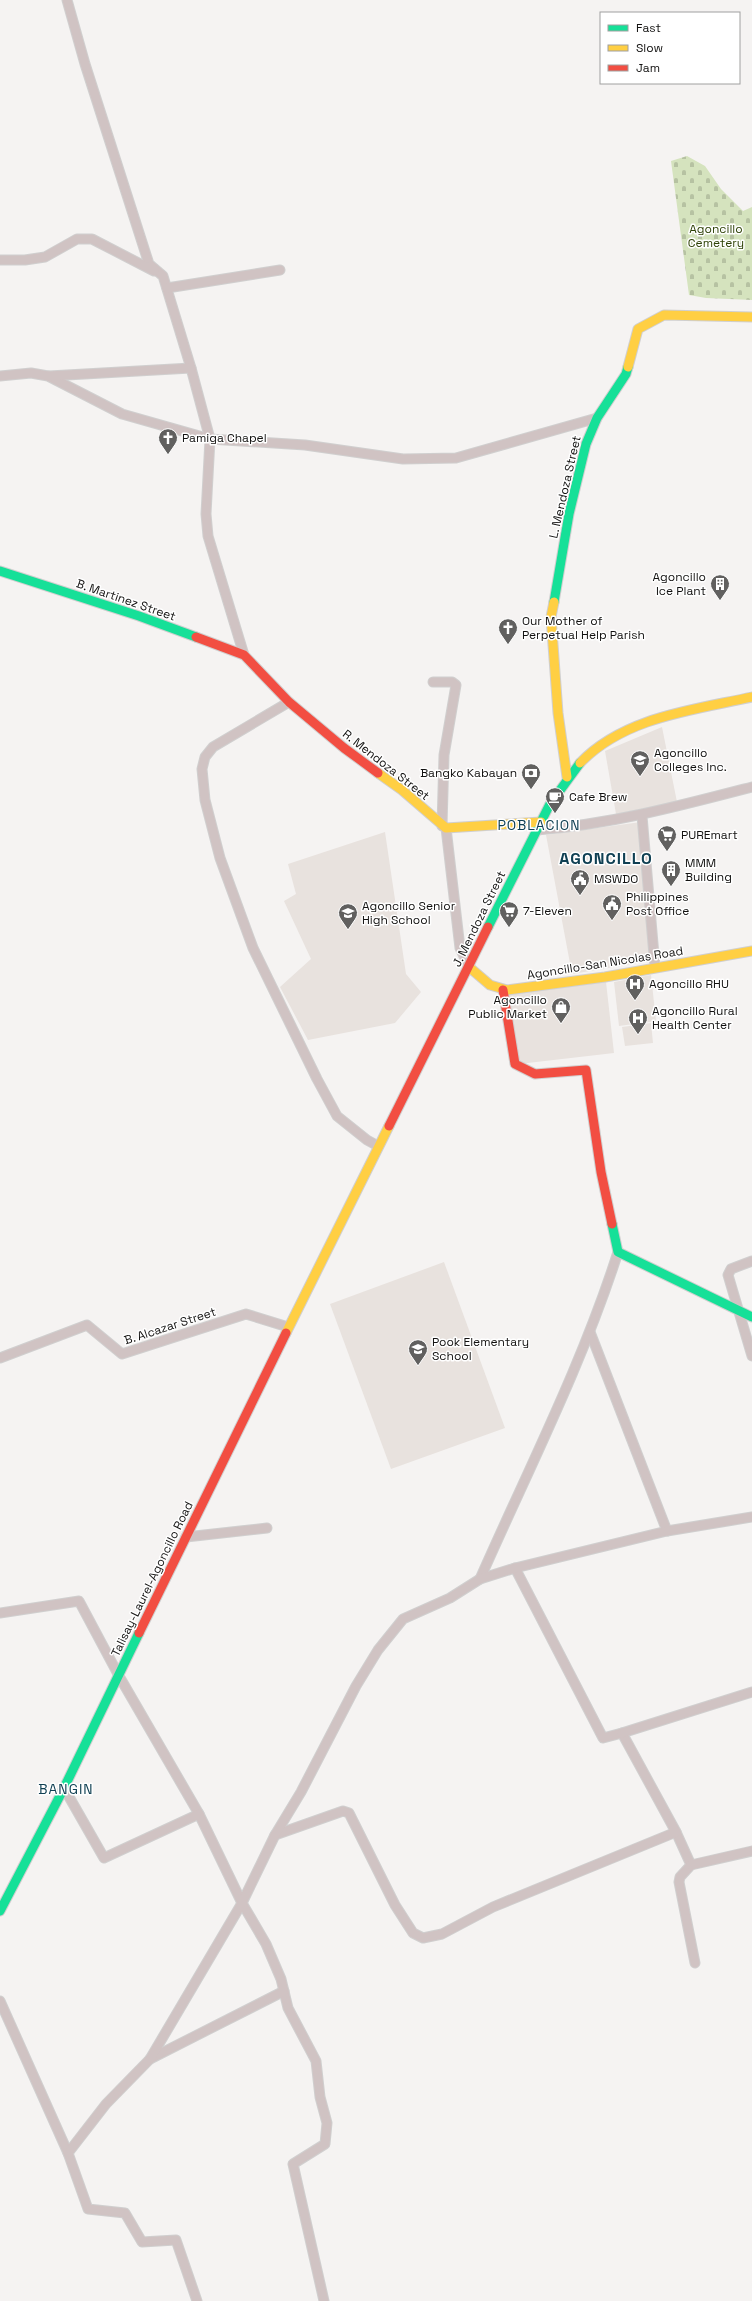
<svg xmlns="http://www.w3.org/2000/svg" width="752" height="2301" viewBox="0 0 752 2301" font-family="'Space Grotesk',sans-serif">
<defs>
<pattern id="cemetery-stones" width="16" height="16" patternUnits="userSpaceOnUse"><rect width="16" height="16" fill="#d5e3be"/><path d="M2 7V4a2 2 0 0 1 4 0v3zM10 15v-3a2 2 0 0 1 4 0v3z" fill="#b6c2a2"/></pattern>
</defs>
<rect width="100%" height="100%" fill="#f5f3f2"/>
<g fill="#e8e2de">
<polygon points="662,727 677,802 616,814 605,751"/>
<polygon points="641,822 650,961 572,974 546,835"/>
<polygon points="385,832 406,974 421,992 395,1023 308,1040 280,987 311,959 284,901 296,894 288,864"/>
<polygon points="651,975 656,1021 619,1026 614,982"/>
<polygon points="606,982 614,1053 519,1064 508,995"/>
<polygon points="651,1023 653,1043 625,1046 622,1027"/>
<polygon points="444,1262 505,1428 391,1469 330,1304"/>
</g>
<polygon fill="url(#cemetery-stones)" points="687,156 705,166 721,189 743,211 752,207 752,300 706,298 689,295 671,161"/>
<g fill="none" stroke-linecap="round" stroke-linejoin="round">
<g stroke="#d0cfcf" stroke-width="11">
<g id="street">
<polyline points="67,0 85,64 149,264 163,276 191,368 210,439 206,514 208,536 244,655"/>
<polyline points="0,260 25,260 45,257 77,239 92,239 154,271"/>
<polyline points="167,288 280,270"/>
<polyline points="0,376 31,373 48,376 122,414 210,439 305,445 403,459 456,458 597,418"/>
<polyline points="49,376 191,368"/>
<polyline points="433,682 452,682 456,685 444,755 442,826"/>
<polyline points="289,702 213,747 205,757 202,769 205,800 220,858 253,948 317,1079 337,1116 367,1140 378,1146"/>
<polyline points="642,816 655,967"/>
<polyline points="446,828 460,948 469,967"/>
<path d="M537 830C612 824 679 806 752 787"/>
<polyline points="752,1261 731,1269 728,1275 752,1356"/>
<polyline points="590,1332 667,1531"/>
<polyline points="0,1358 87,1325 122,1354 246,1314 288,1327"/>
<polyline points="186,1537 267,1528"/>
<polyline points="515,1568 603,1738 622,1733 676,1832 691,1865 680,1877 679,1882 695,1963"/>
<path d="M480 1579C528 1470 582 1365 618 1252"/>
<polyline points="0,1613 79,1601 119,1676 199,1814"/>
<polyline points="622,1733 752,1692"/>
<polyline points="64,1788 104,1858 199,1814 242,1903 266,1944 281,1979 288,2008 316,2061 320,2097 327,2123 325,2144 293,2164 324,2301"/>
<polyline points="275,1835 343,1811 349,1813 395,1905 413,1933 423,1938 442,1934 493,1907 676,1832"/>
<polyline points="691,1865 752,1851"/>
<polyline points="0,2001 68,2153 88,2209 125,2213 142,2242 176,2240 197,2301"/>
<polyline points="150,2059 284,1991"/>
<polyline points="68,2153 106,2104 150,2059 242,1903 275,1835 301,1792 356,1686 378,1650 403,1619 450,1598 480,1579 515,1568 667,1531 752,1517"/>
</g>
</g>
<g stroke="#d0cfcf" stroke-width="11">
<g id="fast">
<polyline points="0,571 139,616 196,637"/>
<polyline points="554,602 569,514 586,444 597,418 626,374 628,367"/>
<polyline points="488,927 550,804 580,763"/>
<polyline points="612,1224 618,1252 752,1317"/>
<polyline points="0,1911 64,1788 139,1633"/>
</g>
</g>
<g stroke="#d0cfcf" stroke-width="11">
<g id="slow">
<polyline points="628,367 638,329 664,315 752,317"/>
<polyline points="554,602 551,617 558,713 567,777"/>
<path d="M580 763C624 717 693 710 752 697"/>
<polyline points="378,773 402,790 446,828 541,822"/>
<polyline points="469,967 490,985 507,990 605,977 752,951"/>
<polyline points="286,1333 389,1126"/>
</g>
</g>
<g stroke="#d0cfcf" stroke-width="11">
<g id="jam">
<polyline points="196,637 244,655 289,702 344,748 378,773"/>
<polyline points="503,990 515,1064 535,1074 586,1070 601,1172 612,1224"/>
<polyline points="389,1126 488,927"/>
<polyline points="139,1633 286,1333"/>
</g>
</g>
<use href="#street" stroke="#d0c3c3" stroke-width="9"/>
<use href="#fast" stroke="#16e098" stroke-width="9"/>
<use href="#slow" stroke="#ffcf43" stroke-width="9"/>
<use href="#jam" stroke="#f24e42" stroke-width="9"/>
</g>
<defs>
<g id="church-pin" transform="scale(1)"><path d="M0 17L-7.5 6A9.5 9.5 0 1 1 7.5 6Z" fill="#61605f" stroke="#fff"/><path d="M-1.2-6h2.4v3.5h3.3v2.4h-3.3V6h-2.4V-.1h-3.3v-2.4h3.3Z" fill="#fff"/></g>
<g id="building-pin" transform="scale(1)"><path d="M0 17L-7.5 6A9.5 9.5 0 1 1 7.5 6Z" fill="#61605f" stroke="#fff"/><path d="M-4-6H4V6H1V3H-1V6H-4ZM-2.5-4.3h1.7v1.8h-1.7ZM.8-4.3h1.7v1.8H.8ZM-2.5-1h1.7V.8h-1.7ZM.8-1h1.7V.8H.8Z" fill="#fff"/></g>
<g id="university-pin" transform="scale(1)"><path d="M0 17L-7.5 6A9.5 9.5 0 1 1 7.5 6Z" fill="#61605f" stroke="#fff"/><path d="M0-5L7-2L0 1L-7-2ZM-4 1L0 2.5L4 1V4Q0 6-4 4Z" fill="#fff"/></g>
<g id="bank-pin" transform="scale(1)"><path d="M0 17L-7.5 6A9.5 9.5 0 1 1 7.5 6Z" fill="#61605f" stroke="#fff"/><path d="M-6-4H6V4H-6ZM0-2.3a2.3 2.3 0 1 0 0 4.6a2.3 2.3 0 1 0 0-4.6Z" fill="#fff"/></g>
<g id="cafe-pin" transform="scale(1)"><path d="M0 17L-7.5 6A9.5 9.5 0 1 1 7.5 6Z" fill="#61605f" stroke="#fff"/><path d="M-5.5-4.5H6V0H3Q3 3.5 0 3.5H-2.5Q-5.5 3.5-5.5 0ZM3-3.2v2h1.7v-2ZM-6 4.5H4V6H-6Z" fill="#fff"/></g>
<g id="supermarket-pin" transform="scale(1)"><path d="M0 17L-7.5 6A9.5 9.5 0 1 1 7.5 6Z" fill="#61605f" stroke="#fff"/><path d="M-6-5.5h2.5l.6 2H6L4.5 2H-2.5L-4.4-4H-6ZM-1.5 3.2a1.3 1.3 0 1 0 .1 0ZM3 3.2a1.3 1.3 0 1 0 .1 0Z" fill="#fff"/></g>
<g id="civic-pin" transform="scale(1)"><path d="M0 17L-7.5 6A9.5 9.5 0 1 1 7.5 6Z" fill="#61605f" stroke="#fff"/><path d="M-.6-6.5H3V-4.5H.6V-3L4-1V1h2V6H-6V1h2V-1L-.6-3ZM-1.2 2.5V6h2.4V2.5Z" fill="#fff"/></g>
<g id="school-pin" transform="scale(1)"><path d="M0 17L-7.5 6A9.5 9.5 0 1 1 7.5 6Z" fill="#61605f" stroke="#fff"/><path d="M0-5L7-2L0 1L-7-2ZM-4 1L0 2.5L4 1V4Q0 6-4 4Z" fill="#fff"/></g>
<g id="hospital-pin" transform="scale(1)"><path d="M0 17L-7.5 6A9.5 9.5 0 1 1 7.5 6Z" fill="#61605f" stroke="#fff"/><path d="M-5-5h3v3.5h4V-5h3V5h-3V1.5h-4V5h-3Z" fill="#fff"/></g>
<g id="shop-pin" transform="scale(1)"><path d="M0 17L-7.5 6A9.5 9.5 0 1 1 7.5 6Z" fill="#61605f" stroke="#fff"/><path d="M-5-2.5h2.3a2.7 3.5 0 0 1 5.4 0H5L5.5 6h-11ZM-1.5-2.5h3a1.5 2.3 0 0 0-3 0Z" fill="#fff"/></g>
</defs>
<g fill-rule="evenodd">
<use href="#church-pin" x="168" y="438"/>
<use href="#building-pin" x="720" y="584"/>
<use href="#church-pin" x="508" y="628"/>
<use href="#university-pin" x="640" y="760"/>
<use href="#bank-pin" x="531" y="773"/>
<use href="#cafe-pin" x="555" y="797"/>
<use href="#supermarket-pin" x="667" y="835"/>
<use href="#building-pin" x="671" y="870"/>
<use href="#civic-pin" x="580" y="879"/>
<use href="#civic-pin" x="612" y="904"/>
<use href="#supermarket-pin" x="509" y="911"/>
<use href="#school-pin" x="348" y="913"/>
<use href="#hospital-pin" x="635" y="984"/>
<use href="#shop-pin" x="561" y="1007"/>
<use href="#hospital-pin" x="638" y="1018"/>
<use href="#school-pin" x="418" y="1349"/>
</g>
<g text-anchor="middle" stroke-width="3" stroke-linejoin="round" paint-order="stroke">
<g font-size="12" fill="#2e4206" stroke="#fff">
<text x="716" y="233">Agoncillo<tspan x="716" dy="14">Cemetery</tspan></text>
</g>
<g font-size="12" fill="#121110" stroke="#fff" text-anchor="start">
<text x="182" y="442">Pamiga Chapel</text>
<text x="706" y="581" text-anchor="end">Agoncillo<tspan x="706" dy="14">Ice Plant</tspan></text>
<text x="522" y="625">Our Mother of<tspan x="522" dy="14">Perpetual Help Parish</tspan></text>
<text x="654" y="757">Agoncillo<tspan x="654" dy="14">Colleges Inc.</tspan></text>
<text x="517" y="777" text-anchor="end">Bangko Kabayan</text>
<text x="569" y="801">Cafe Brew</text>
<text x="681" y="839">PUREmart</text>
<text x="685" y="867">MMM<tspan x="685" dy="14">Building</tspan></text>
<text x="594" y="883">MSWDO</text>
<text x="626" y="901">Philippines<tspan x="626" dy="14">Post Office</tspan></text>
<text x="362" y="910">Agoncillo Senior<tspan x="362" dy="14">High School</tspan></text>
<text x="523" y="915">7-Eleven</text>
<text x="649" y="988">Agoncillo RHU</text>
<text x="547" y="1004" text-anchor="end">Agoncillo<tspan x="547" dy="14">Public Market</tspan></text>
<text x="652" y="1015">Agoncillo Rural<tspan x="652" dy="14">Health Center</tspan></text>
<text x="432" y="1346">Pook Elementary<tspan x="432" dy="14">School</tspan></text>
</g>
<g font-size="12" fill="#121110" stroke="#fff">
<text transform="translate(565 487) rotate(-77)" y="4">L. Mendoza Street</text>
<text transform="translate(126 600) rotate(19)" y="4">B. Martinez Street</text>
<text transform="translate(386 765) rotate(38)" y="4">R. Mendoza Street</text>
<text transform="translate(479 919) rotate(-64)" y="4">J. Mendoza Street</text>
<text transform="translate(605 963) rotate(-9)" y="4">Agoncillo-San Nicolas Road</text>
<text transform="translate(170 1326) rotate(-18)" y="4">B. Alcazar Street</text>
<text transform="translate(152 1579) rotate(-64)" y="4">Talisay-Laurel-Agoncillo Road</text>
</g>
<g font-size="14" letter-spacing="1" fill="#104053" stroke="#fff">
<text x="539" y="830">POBLACION</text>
<text x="66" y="1794">BANGIN</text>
</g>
<g font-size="16" font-weight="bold" letter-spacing="1" fill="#104053" stroke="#fff">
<text x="606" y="864">AGONCILLO</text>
</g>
</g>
<rect x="600" y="12" width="140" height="72" fill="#ffffff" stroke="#a0a09f"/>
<rect x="608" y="25" width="20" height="6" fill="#16e098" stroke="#a0a09f"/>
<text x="636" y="32" font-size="12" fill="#121110">Fast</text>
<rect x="608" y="45" width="20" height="6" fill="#ffcf43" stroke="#a0a09f"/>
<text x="636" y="52" font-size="12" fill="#121110">Slow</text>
<rect x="608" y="65" width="20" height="6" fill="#f24e42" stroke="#a0a09f"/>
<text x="636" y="72" font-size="12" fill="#121110">Jam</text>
</svg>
